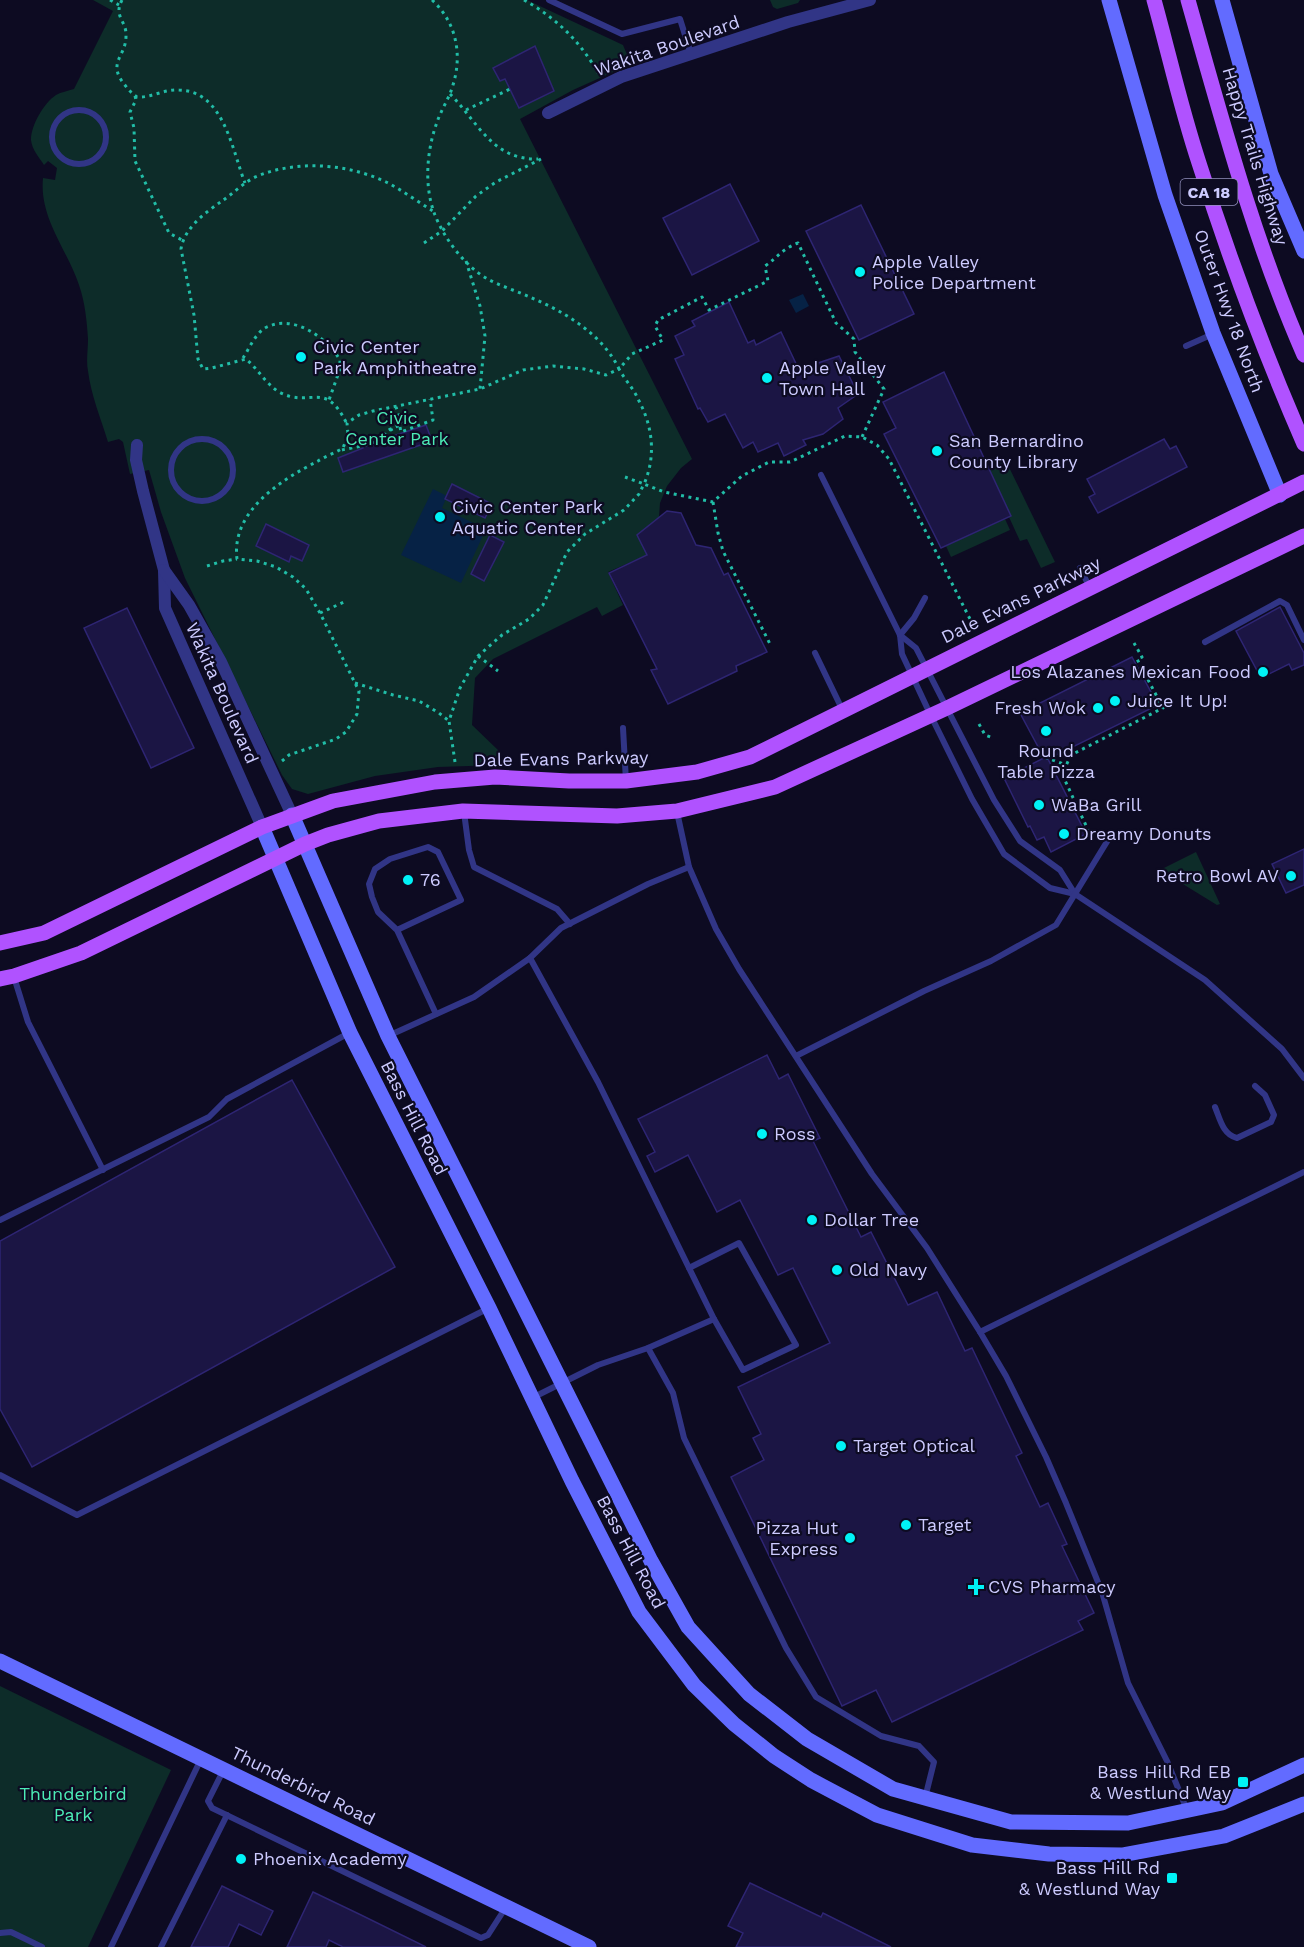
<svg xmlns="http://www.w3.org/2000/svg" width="1304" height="1947" viewBox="0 0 1304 1947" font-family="'Work Sans',sans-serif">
<rect width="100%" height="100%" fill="#0d0b22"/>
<g fill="#0d2c29">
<path d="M93 0H527L623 45 631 64 573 90 520 119 692 459 681 468 667 486 660 503 659 517 647 555 608 572 623 605 602 616 597 607 493 659 475 678 472 725 498 750 500 765 438 767 375 776 308 794 292 789 282 775 185 578 161 512 149 470 130 474 123 442 119 439 108 442C101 419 91 395 88 371 86 361 88 350 88 339 87 322 85 302 79 285 67 249 39 218 43 178L55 180 57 168 48 161 44 165C39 157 32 150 31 140 31 125 44 103 56 95 61 92 68 91 74 89L113 11Z"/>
<polygon points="770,0 800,0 798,3 777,9 773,7"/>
<polygon points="1006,461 1055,562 1041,568 1027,539 1020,541 1009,517 1011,516 989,469"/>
<polygon points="1005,519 1010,530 951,557 946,546"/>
<polygon points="1196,852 1220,904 1217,905 1160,870"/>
<polygon points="0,1686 171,1770 88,1947 0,1947"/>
</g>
<g fill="#062245">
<polygon points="803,294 809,306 796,313 789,300"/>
<polygon points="433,489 447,496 442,508 486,529 461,583 401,555"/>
</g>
<g fill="#1b1544" stroke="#2e2573" stroke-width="1.5">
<polygon points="535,46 554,91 519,108 505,79 500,81 493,68"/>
<polygon points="730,184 759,241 692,275 663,218"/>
<polygon points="861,205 914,314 859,340 806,231"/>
<polygon points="729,302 748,343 754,340 756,345 781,332 800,372 818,363 839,356 858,394 838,408 843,419 823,434 803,440 806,445 784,456 778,443 758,452 753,442 743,448 725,414 708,422 700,408 698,409 675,359 684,355 675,336 695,326 692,321"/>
<polygon points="944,372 1011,516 941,548 884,434 896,428 883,402"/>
<polygon points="426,425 432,441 343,472 338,458 363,448 363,446"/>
<polygon points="1164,439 1170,449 1176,446 1187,467 1098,513 1089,497 1095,494 1087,479"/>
<polygon points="452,484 492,504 485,518 445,499"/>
<polygon points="667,511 681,513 696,545 711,548 724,575 728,573 767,652 736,666 737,671 668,704 651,670 657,669 609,573 647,555 637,535"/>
<polygon points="266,524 309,545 302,561 291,556 289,562 256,546"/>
<polygon points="490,535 504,542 484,581 471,574"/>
<polygon points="1280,607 1304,653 1304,665 1292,670 1289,664 1261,678 1236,631"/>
<polygon points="127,608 194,748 151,768 84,628"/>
<polygon points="1132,657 1158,705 1048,759 1086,834 1051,852 1044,837 1037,840 1030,826 1028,827 1004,778 1044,758 1020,713"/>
<polygon points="1304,849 1304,885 1286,893 1272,864"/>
<polygon points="767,1055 779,1079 788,1074 820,1138 813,1141 861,1237 871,1232 908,1305 937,1292 965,1351 972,1348 1022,1453 1016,1456 1040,1507 1048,1503 1067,1544 1062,1546 1094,1613 1078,1621 1083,1630 892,1722 876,1690 842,1706 731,1477 764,1460 753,1438 761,1434 738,1387 830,1343 793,1268 778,1275 740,1200 717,1212 688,1155 655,1172 647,1156 655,1152 638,1119"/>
<polygon points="292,1080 395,1267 32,1467 0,1409 0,1241"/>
<polygon points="750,1883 821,1917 823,1913 891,1947 736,1947 743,1933 728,1926"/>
<polygon points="222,1886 273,1911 261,1935 239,1924 228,1947 191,1947"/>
<polygon points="313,1892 359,1914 426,1947 343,1947 329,1940 326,1947 287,1947"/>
</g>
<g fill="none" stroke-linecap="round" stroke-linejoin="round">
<g stroke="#21bda7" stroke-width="3" stroke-dasharray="3 4.5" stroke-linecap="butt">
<polyline points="110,0 119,5"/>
<path d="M122 0C113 17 127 21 126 36 126 57 107 62 124 84 128 89 131 93 137 97 151 98 164 89 179 90 224 91 232 150 245 183"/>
<path d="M432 0C457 23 463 56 452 88 449 98 443 107 439 117 427 146 423 185 435 215 444 238 464 265 486 278 500 286 517 291 532 298 565 312 603 335 619 369L632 354 663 340 655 326 658 320 702 297 709 310 768 281 765 266C778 257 782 249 798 243L836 323 854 339 855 352 884 389 862 437"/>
<path d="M524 0C555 17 581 42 598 73"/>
<path d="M450 94C478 122 492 160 538 159"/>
<polyline points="135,96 136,100 130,112 134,128 135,161 169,233 182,240"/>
<polyline points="466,110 510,89"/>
<polyline points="424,243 442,231 476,196 496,182 541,159"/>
<polyline points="466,261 480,306 485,336 480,389"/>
<path d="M243 358C249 349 255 334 265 328 293 313 326 337 340 360V369L329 400"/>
<path d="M346 422C324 379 311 409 279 392 265 383 258 369 246 359L212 368 203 369 198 359 194 315 181 249C184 228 206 212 222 201 234 193 246 180 260 175 300 160 348 164 386 182 402 190 418 202 433 211"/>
<polyline points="400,427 401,432 433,420 430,399"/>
<polyline points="392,431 391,429 402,424 396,407"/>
<path d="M342 450C354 447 371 446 381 438 386 434 385 431 391 429"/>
<polyline points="713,502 718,533 723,551 771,646"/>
<polyline points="207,566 223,561 237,559"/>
<polyline points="985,610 986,613"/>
<polyline points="320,613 344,602"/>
<polyline points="478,656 498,671"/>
<polyline points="355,683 393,695 419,701 439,713 449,721"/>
<polyline points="979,724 985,735 993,738"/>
<polyline points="1031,752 1066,765"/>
<path d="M282 761 289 755 336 739 346 732 357 714 359 691 320 613 306 589 293 577 276 567 257 561 237 559C231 511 281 480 318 461 326 456 335 453 343 448L348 435 347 423 359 415 373 411 480 389 523 370 553 366 584 369 606 375 619 369C625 380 634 389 639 401 653 427 656 457 644 484L625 477"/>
<polyline points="455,762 449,721 460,688 478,656 502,635 529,619 543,605 567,552 585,534 624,510 639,494 644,484 664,492 713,502 742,476 769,462 790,462 845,436 862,437 877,445 889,459 971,621"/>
<polyline points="1089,832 1062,774 1071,755 1163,708 1137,659 1142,657 1134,643"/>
</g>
<g stroke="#313586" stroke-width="6">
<polyline points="549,0 622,34 680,19 691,54"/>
<circle cx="79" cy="137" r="27"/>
<polyline points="1186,346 1213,334"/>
<circle cx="202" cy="470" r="31"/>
<polyline points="821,475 900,635 902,654 931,716 972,799 1004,854 1050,888 1075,894 1205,980 1282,1049 1304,1078"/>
<polyline points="1080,568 1090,588"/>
<polyline points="900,635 916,648 994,800 1020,841 1060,870 1075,894"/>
<polyline points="900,635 914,618 925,598"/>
<polyline points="1205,642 1280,601 1287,605 1304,640"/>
<polyline points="815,653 842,709"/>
<polyline points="623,728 626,781"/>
<polyline points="464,812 469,850 474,867 557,909 570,924"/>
<polyline points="677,812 689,867 716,929 739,969 872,1174 927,1248 980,1332"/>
<polyline points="397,930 461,900 438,852 428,847 390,859 375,869 369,884 372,897 378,912 397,930 436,1014"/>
<polyline points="530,958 598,1082 714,1319 648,1348 598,1365 534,1397"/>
<polyline points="14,977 28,1022 103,1170"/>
<polyline points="388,1036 474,997 530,958 561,928 648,884 689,867"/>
<polyline points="796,1056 924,991 991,961 1056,925 1108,840"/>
<path d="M1215 1107C1220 1119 1223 1135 1237 1138L1271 1122 1274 1115 1265 1095 1255 1086"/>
<polyline points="0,1220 209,1117 227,1099 349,1033"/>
<polyline points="689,1268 739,1243 796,1345 743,1370 714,1319"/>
<polyline points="648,1348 673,1393 684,1438 786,1648 816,1697 881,1736 919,1746 934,1762 925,1798"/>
<polyline points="0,1475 77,1515 487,1309"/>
<polyline points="224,1769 208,1801 212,1808 481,1938 488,1935 506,1907"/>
<polyline points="1187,1810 1167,1761 1128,1683 1102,1592 1066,1503 1046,1457 1006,1376 980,1332 1304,1172"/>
<polyline points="0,1933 11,1932 42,1947"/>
<polyline points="111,1947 201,1759"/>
<polyline points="161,1947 227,1815"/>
</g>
<g stroke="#313586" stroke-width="12">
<polyline points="548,113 621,77 788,22 870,0"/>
<polyline points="137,445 136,460 143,491 164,570 165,608 262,827"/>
<polyline points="164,570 189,605 221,662 292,815"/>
</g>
<g stroke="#626bff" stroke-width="15">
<polyline points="1109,0 1165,195 1213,333 1280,495"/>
<polyline points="1222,0 1271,174 1304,251"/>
<polyline points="292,815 388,1036 651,1561 688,1627 749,1694 807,1739 893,1789 1011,1822 1128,1823 1222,1803 1304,1765"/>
<polyline points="262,827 350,1033 489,1308 572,1481 639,1612 694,1685 734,1724 774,1756 811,1780 877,1815 972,1845 1049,1854 1122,1855 1224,1836 1304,1804"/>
<polyline points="0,1661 589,1947"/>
</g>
<g stroke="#b052ff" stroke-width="15">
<path d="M1154 0C1169 54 1181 109 1199 163 1229 258 1264 352 1304 444"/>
<path d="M1188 0C1222 120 1254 241 1304 355"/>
<polyline points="0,943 44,933 262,827 333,801 435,782 495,777 569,781 626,781 697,772 750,757 1304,482"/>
<polyline points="0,979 14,976 81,953 305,844 328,835 379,821 463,811 617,816 677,811 775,787 947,708 1304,536"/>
</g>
</g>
<g fill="#00f2f6" stroke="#0d0b22" stroke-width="2">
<circle cx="860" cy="272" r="6"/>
<circle cx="301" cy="357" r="6"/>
<circle cx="767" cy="378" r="6"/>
<circle cx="937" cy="451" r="6"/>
<circle cx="440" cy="517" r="6"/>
<circle cx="1263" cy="672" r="6"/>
<circle cx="1115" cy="701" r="6"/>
<circle cx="1098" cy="708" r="6"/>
<circle cx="1046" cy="731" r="6"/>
<circle cx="1039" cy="805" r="6"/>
<circle cx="1064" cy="834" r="6"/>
<circle cx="1291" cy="876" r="6"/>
<circle cx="408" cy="880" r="6"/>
<circle cx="762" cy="1134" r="6"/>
<circle cx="812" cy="1220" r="6"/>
<circle cx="837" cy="1270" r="6"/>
<circle cx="841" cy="1446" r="6"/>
<circle cx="906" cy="1525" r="6"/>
<circle cx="850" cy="1538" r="6"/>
<path d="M973 1578h6v6h6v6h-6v6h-6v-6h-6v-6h6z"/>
<rect x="1237" y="1776" width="12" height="12" rx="3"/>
<circle cx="241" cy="1859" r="6"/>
<rect x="1166" y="1872" width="12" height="12" rx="3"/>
</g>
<g text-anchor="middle" stroke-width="4.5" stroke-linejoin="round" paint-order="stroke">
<rect fill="#0d0b22" stroke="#9391bd" stroke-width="1.5" x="1180.5" y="179" width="57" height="26" rx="4.5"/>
<g font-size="16" font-weight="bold" fill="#cdcbff">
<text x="1209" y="198">CA 18</text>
</g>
<g font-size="18" fill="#cdcbff" stroke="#0d0b22">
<text transform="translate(667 46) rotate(-19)" y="6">Wakita Boulevard</text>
<text transform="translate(1255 156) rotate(73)" y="6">Happy Trails Highway</text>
<text transform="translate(1229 311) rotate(70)" y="6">Outer Hwy 18 North</text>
<text transform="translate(1021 600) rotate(-26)" y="6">Dale Evans Parkway</text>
<text transform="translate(222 693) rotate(66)" y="6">Wakita Boulevard</text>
<text transform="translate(561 759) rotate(-1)" y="6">Dale Evans Parkway</text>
<text transform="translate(414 1118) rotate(63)" y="6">Bass Hill Road</text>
<text transform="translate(631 1552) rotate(62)" y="6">Bass Hill Road</text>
<text transform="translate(303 1786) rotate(26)" y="6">Thunderbird Road</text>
</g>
<g font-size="18" fill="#cdcbff" stroke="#0d0b22" text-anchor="start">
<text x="872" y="268">Apple Valley<tspan x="872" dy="21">Police Department</tspan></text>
<text x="313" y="353">Civic Center<tspan x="313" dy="21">Park Amphitheatre</tspan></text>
<text x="779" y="374">Apple Valley<tspan x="779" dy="21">Town Hall</tspan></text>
<text x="949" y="447">San Bernardino<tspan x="949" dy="21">County Library</tspan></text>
<text x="452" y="513">Civic Center Park<tspan x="452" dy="21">Aquatic Center</tspan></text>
<text x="1251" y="678" text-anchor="end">Los Alazanes Mexican Food</text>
<text x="1127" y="707">Juice It Up!</text>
<text x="1086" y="714" text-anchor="end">Fresh Wok</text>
<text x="1046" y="757" text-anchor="middle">Round<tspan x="1046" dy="21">Table Pizza</tspan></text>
<text x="1051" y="811">WaBa Grill</text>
<text x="1076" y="840">Dreamy Donuts</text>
<text x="1279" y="882" text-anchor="end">Retro Bowl AV</text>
<text x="420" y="886">76</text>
<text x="774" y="1140">Ross</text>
<text x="824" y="1226">Dollar Tree</text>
<text x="849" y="1276">Old Navy</text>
<text x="853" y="1452">Target Optical</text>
<text x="918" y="1531">Target</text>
<text x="838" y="1534" text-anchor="end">Pizza Hut<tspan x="838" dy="21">Express</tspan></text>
<text x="988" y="1593">CVS Pharmacy</text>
<text x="1231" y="1778" text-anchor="end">Bass Hill Rd EB<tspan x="1231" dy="21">&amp; Westlund Way</tspan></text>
<text x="253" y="1865">Phoenix Academy</text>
<text x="1160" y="1874" text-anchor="end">Bass Hill Rd<tspan x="1160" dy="21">&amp; Westlund Way</tspan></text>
</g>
<g font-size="18" fill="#4cebb6" stroke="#0d0b22">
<text x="397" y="424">Civic<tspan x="397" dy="21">Center Park</tspan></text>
<text x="73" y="1800">Thunderbird<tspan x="73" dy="21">Park</tspan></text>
</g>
</g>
</svg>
